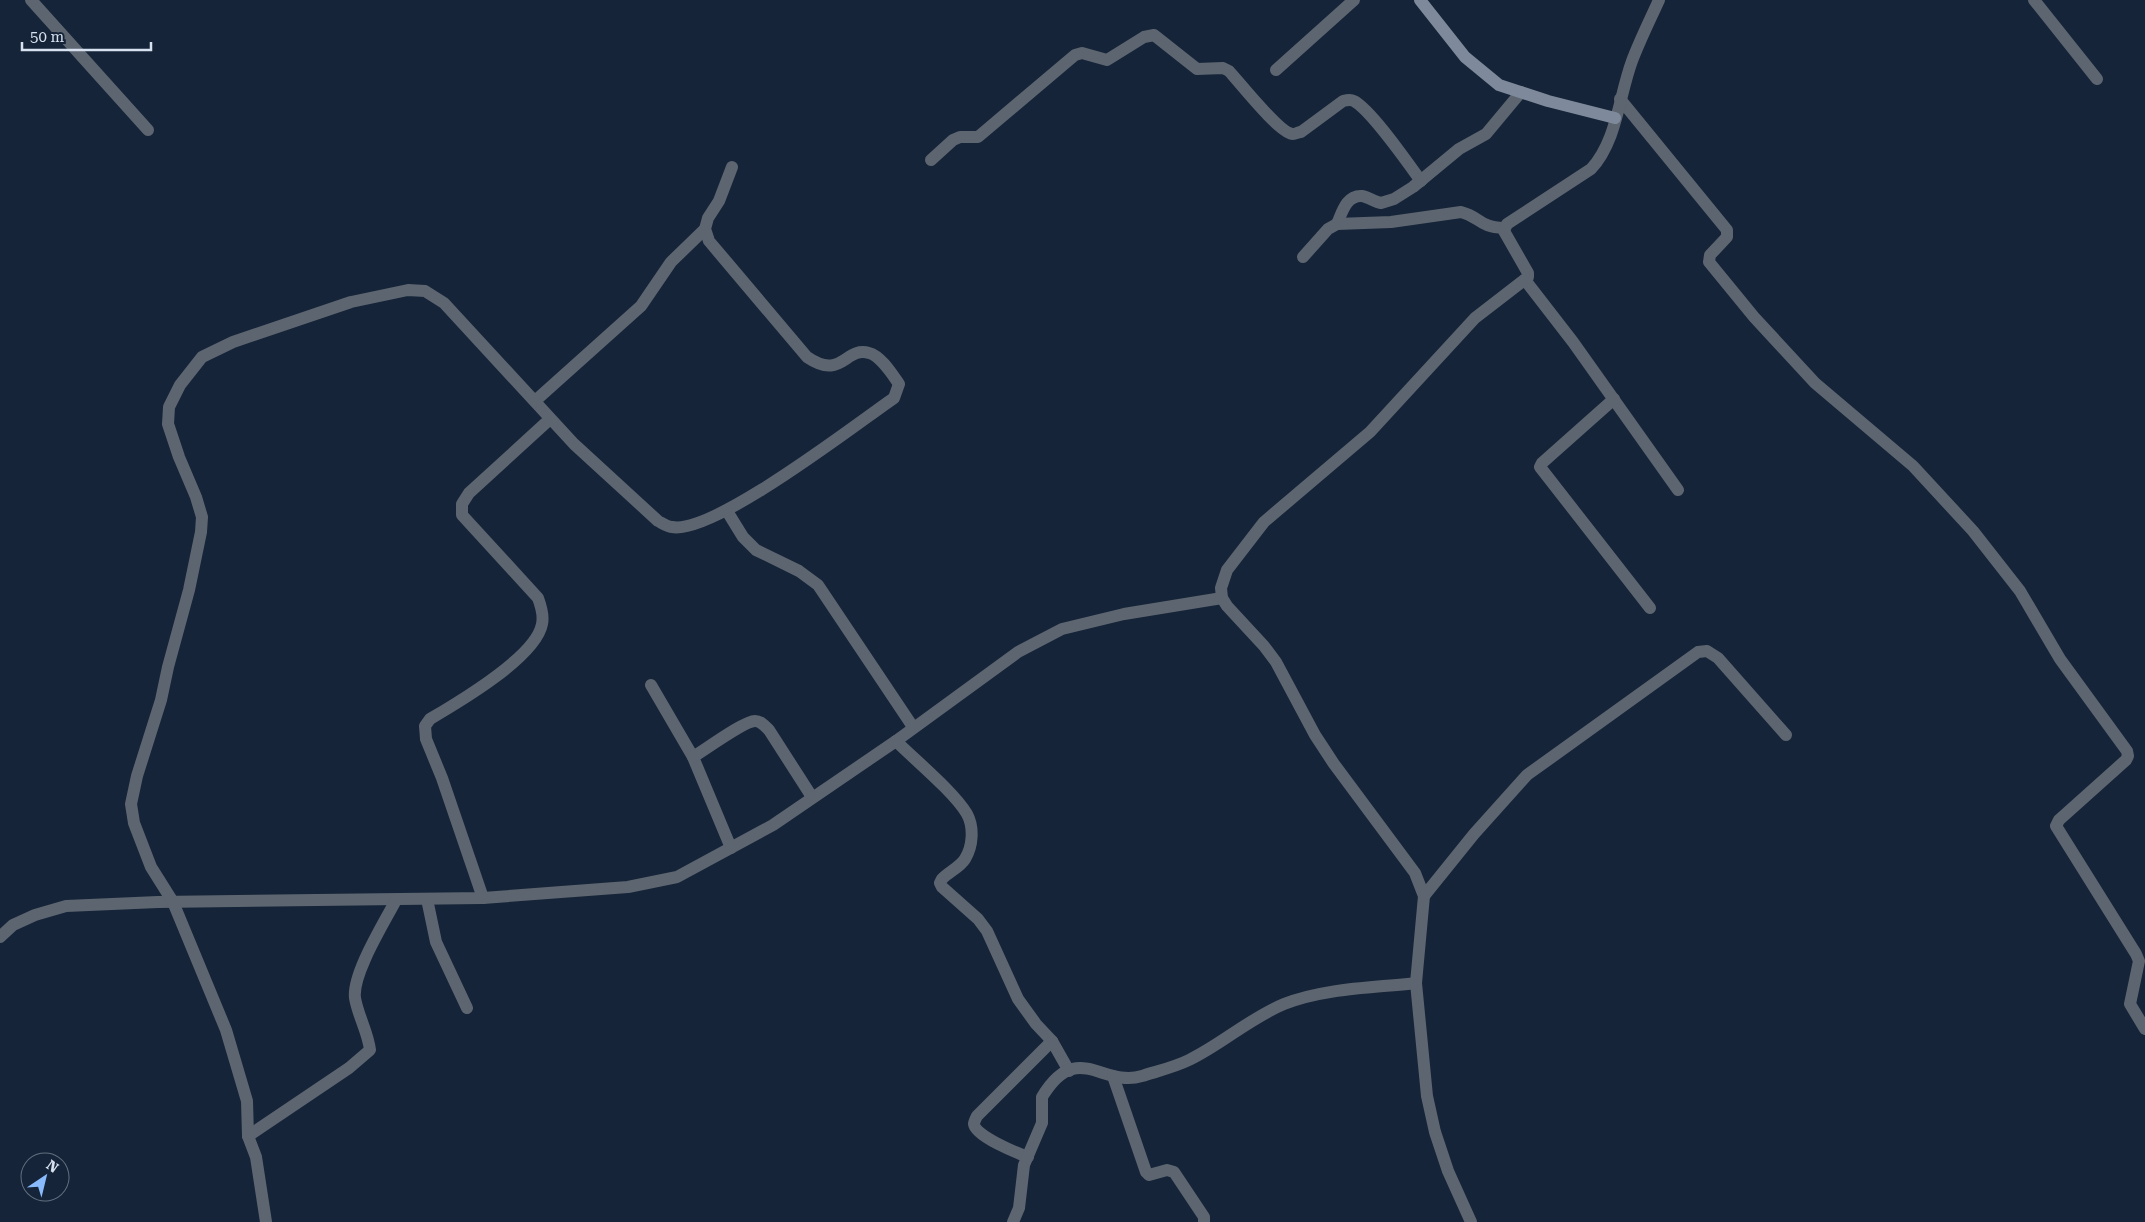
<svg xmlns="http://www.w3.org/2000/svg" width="2145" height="1222" viewBox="0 0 2145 1222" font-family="'Roboto Serif',serif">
<rect width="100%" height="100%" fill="#152438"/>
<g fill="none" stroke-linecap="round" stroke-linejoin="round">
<g stroke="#5d6570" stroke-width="12">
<polyline points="31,0 148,130"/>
<polyline points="2034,0 2097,79"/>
<polyline points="1276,70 1354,0"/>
<polyline points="1620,99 1727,230 1727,237 1710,255 1709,262 1754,317 1815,383 1913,466 1973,531 2020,591 2060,659 2127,751 2128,756 2126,760 2059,820 2056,826 2136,954 2139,961 2130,1004 2145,1029"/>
<path d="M931 160 953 140 960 137H978L1075 55 1082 53 1107 60 1144 37 1154 35 1197 69 1223 68 1229 71C1240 83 1280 134 1293 134 1296 134 1298 132 1301 132L1343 101C1347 100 1350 99 1354 101 1372 111 1407 162 1421 181"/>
<path d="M1337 224C1342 213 1346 195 1362 196 1368 197 1375 202 1381 203L1394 199 1413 187 1459 149 1486 134 1521 92"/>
<path d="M1303 257 1328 229 1337 224 1391 222 1461 212C1481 217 1478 227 1504 228"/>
<polyline points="1525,280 1573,342 1678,490"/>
<polyline points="1614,399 1542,463 1540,467 1650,608"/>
<polyline points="535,401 641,306 671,262 705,229"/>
<polyline points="727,511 743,537 756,550 799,571 818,585 913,727"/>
<polyline points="651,685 693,757 731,848"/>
<path d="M896 741C915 760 954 792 967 814 974 827 973 846 965 859 960 867 949 872 942 879L940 883 942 887 978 919 987 931 1018 999 1036 1024 1052 1041 1069 1071"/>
<path d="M693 757C705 750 744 721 755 721 761 721 765 726 769 730L812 797"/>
<polyline points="1424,896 1474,834 1527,775 1698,652 1707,651 1718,658 1786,735"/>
<path d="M483 898 442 778 426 739 425 726 430 719C459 702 536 657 542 624 544 615 541 606 538 598L462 515V504L469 493 550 419"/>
<polyline points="427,899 436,942 467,1008"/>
<polyline points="0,937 13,925 35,915 66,906 158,902 483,898 628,887 677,877 773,825 896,741 1018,652 1062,629 1124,614 1222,598"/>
<polyline points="1113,1076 1146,1172 1149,1175 1167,1170 1174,1172 1204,1217 1204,1222"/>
<path d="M248 1136 349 1068 370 1050C368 1032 358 1016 355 998 352 974 384 923 396 900"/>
<path d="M1028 1157C1017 1153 975 1136 974 1124 974 1122 976 1118 977 1116L1052 1041"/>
<path d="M266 1222 256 1157 248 1136 247 1101 226 1030 173 902 151 867 134 823 131 804 137 776 161 700 168 667 189 590 201 532 202 517 196 497 179 457 168 424 169 407 180 385 202 357 233 342 351 302 408 290 425 291 444 303 574 444 658 521C662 523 668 527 672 527 713 535 855 425 894 398L899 384C892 374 881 356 869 353 845 346 842 381 807 357L709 241 705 229 708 218 719 201 732 167"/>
<path d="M1013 1222 1019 1208 1024 1165 1042 1123V1097C1077 1039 1102 1088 1142 1076 1158 1071 1175 1067 1189 1060 1222 1044 1250 1018 1284 1004 1325 988 1373 988 1416 983"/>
<path d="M1471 1222 1448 1171 1435 1132 1427 1096 1416 983 1424 896 1415 873 1334 764 1315 735 1276 662 1264 646 1227 606 1222 598 1221 588 1227 570 1264 522 1370 432 1475 318 1528 277V273L1504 231 1507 224 1591 169C1617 141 1619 96 1632 61 1640 40 1650 20 1659 0"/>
</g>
<polyline stroke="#7e8a9b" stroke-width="12" points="1420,0 1465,57 1499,85 1548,101 1615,118"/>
</g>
<g transform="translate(45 1177) rotate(35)"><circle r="24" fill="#152438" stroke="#637081"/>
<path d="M0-4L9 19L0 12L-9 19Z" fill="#89bafc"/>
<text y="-8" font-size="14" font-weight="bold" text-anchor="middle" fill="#d7e1ef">N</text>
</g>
<path d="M22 42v8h129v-8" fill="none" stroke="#d7e1ef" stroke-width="2.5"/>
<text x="30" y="42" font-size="15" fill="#d7e1ef" stroke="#152438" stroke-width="4" paint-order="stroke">50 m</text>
</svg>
